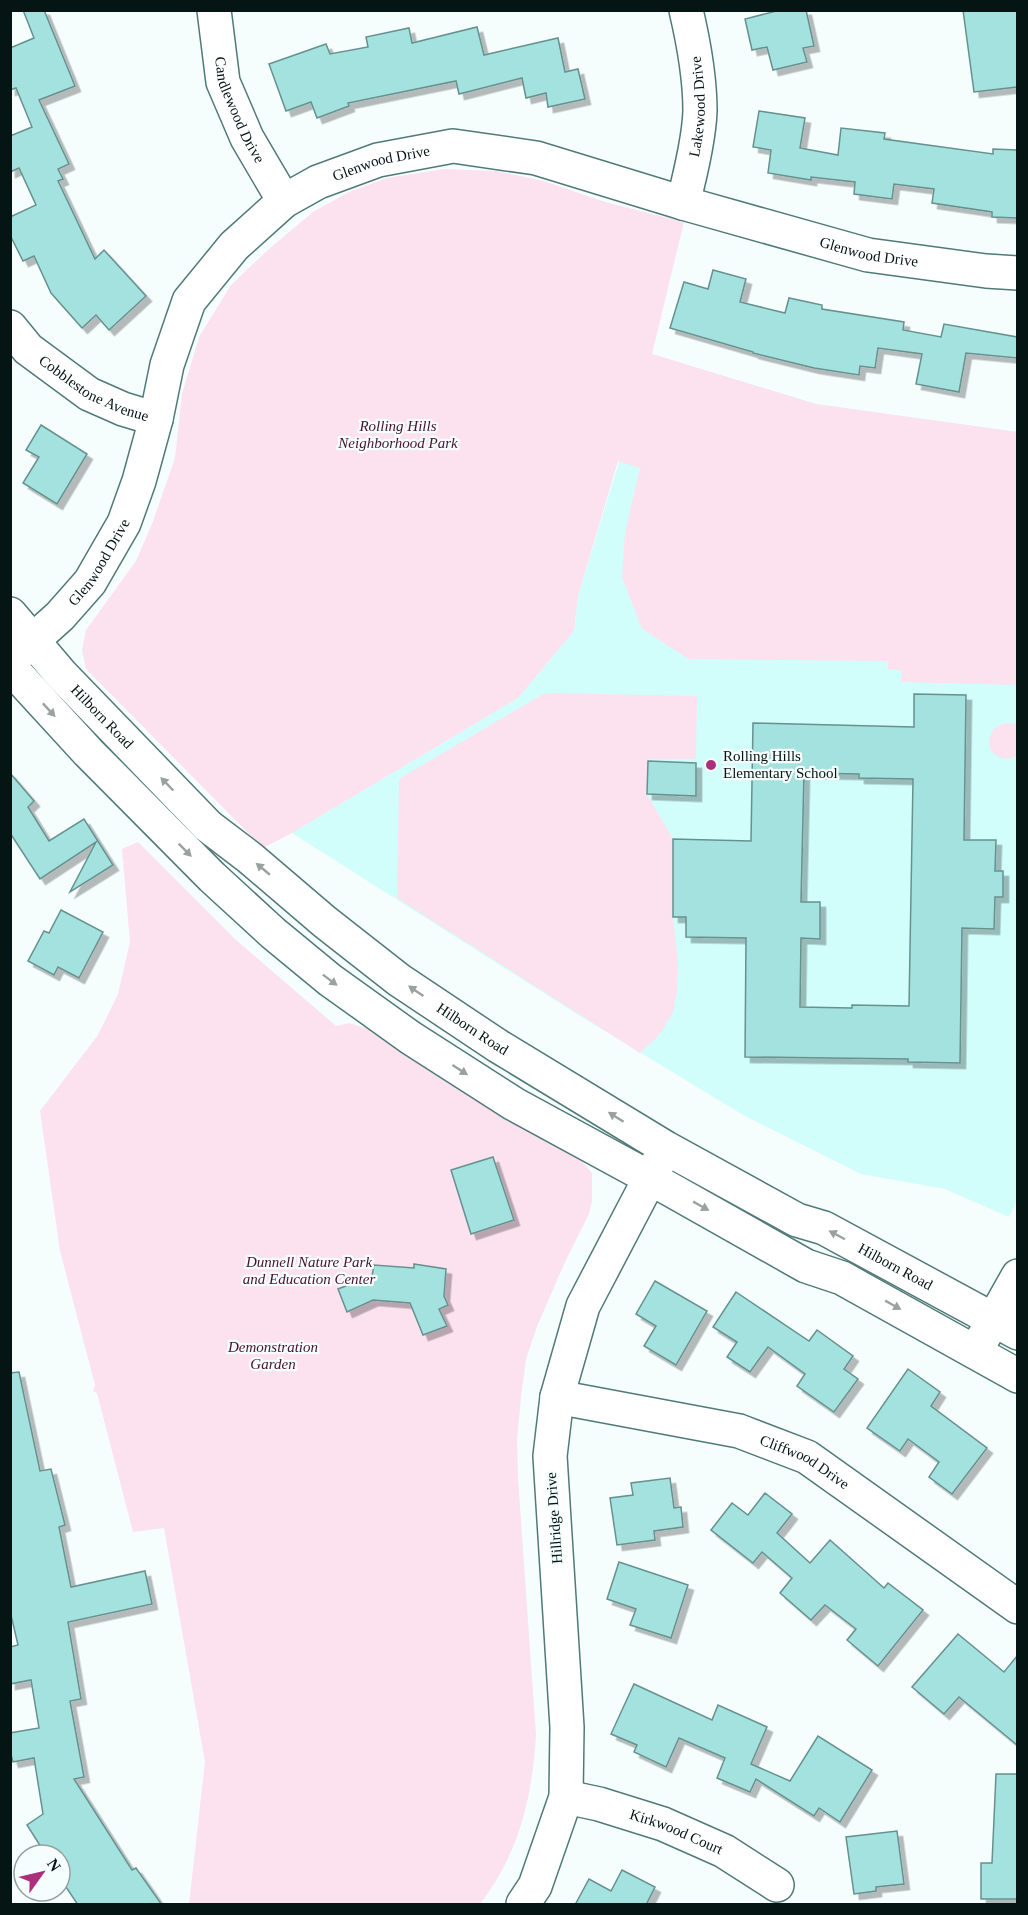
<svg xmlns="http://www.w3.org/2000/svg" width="1028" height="1915" viewBox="0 0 1028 1915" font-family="'Times New Roman',serif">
<defs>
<filter id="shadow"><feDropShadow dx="5.5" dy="5.5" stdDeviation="0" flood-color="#0004"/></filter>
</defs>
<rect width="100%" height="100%" fill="#f5fefd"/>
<polygon fill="#d1fefb" points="652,354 816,404 1017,432 1018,1198 1009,1217 945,1189 861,1174 743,1115 577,1014 292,833 518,698 574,631 578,596"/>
<g fill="#fce1ee">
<polygon points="444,169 496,171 544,181 605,202 684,222 652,354 816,404 1017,432 1017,685 901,682 901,670 888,670 888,661 689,659 642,629 622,577 625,533 640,468 618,461 578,596 574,631 518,698 292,833 263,848 86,669 82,650 86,630 136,561 152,524 175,458 182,394 199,337 231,285 269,249 313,212 349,192 387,178"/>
<polygon points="545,693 697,696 696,759 648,759 647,794 673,839 673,917 678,962 677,991 673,1013 659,1035 640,1053 397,898 399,779"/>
<path d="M1017 720V756C1006 761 998 759 990 749 987 731 997 721 1015 724Z"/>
<path d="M138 842 236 940 336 1026 349 1023 369 1029 517 1124 580 1159 592 1173V1201L589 1214 565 1262 538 1324 526 1359 521 1397 517 1439 518 1478 536 1735C532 1799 519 1853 480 1904H189L205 1762 164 1528 133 1532 97 1393 93 1391 95 1385 60 1251 40 1111 98 1035 118 994 130 942 122 849Z"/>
</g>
<g fill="#a3e2de" stroke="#66918f" stroke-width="1.5" fill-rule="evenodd" filter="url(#shadow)">
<polygon points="23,10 44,10 75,86 39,100 69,164 58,169 63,179 58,181 95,259 104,250 146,296 109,330 96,315 82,328 51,293 34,256 23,261 10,235 10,217 36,205 19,168 10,172 10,136 32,127 16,88 10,90 10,48 34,38"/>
<polygon points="780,10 806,10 814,46 803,48 807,62 773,70 767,47 752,50 745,19"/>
<polygon points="963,10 1017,10 1017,87 974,92"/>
<polygon points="477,27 484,55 558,38 565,72 578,69 585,99 548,107 546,93 526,98 522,78 459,94 456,81 348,103 349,106 317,118 311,102 286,111 269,64 326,44 330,54 368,47 366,37 409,28 412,43"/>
<polygon points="759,111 805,118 800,148 838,155 841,128 885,133 884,139 993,154 993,149 1017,150 1017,218 992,217 992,212 932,203 934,189 894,184 892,199 854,194 855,182 811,177 811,180 768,173 771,150 753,147"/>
<polygon points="713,270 746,279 740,302 785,313 789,298 822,305 822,309 904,322 903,330 941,337 944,324 1017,337 1017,358 966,353 959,392 916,384 922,354 878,348 875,368 860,366 859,375 814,368 753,353 753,352 670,328 684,282 708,289"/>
<polygon points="41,425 87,454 57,504 23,483 39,457 26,450"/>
<path d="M914 694 966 695 964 840H996L995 871H1003V897H995L994 929 962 928 960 1063 908 1062V1059L745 1057 746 938 686 937V917H673V839L751 841 753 723 914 727ZM804 773 859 774V778L913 779 909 1006 852 1005V1008L800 1007 801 938 820 939V902H801Z"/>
<polygon points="648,761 696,763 696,796 647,794"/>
<polygon points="10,773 34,801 28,807 49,841 84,819 113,865 70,892 96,842 40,879 10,833"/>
<polygon points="61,910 103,932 79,978 58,967 54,975 28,961 44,931 49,933"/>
<polygon points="493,1157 514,1220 471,1234 451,1170"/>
<polygon points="414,1264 446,1269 444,1296 448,1305 439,1309 447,1326 423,1335 410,1303 373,1300 347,1312 338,1289 372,1276 374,1265 414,1268"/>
<polygon points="655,1281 707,1311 676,1365 644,1346 656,1326 636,1314"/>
<polygon points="736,1292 809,1341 817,1330 853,1356 844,1369 858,1379 834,1412 797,1386 805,1374 768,1347 750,1372 727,1357 737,1342 713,1327"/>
<polygon points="908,1369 940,1392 931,1406 987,1448 952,1494 929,1477 939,1462 908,1439 900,1451 867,1428"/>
<polygon points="19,1372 40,1471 51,1469 65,1525 59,1527 71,1587 145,1571 152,1604 68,1622 81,1699 70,1701 84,1777 74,1779 132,1870 136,1868 162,1905 78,1905 60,1878 60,1855 46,1855 27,1825 43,1814 34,1758 13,1762 10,1751 10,1733 39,1728 31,1680 10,1684 10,1647 18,1645 10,1611 10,1373"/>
<polygon points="670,1478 674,1508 681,1507 683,1527 654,1531 655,1540 617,1545 610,1498 633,1495 631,1483"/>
<polygon points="765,1493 792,1514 777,1533 810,1563 830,1540 884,1588 888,1583 923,1610 878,1666 847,1640 856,1629 825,1605 811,1620 780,1593 792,1578 762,1552 753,1563 711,1530 732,1503 748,1515"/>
<polygon points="619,1562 688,1585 671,1638 630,1625 636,1609 607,1599"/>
<polygon points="958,1634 1004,1672 1017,1656 1017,1745 959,1697 944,1714 912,1687"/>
<polygon points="634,1684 712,1720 718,1705 767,1727 751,1764 790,1781 818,1736 872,1770 840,1822 819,1808 814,1816 756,1779 750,1792 717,1778 725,1758 679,1738 666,1767 634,1752 637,1745 611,1734"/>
<polygon points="996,1774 1017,1774 1017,1899 981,1899 981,1863 992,1863"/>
<polygon points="897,1831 904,1884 876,1887 876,1891 854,1894 846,1837"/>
<polygon points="622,1870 655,1887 646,1905 575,1905 589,1879 611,1891"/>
</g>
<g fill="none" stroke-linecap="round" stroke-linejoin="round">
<g stroke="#507a78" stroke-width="36">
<g id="minor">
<path id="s1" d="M214 10 223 82 247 138 284 201"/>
<path id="s2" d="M683 203C690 176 699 139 700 111 700 77 694 44 686 10"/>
<path id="s3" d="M10 327 28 349 89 394 123 409 156 419"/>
<path id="s4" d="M10 614 61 674 208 826 250 858 325 922 399 980 498 1046 666 1148 797 1220 824 1228 1018 1333"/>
<path id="s5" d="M10 661 60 616 90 582 124 523 139 481 156 419 167 365 189 301 234 246 284 201 318 182 378 160 453 146 536 158 683 203 868 255 986 271 1018 273"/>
<polyline points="10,667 88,752 212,877 273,933 330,980 411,1038 514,1104 650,1178 806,1266 842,1278 1018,1376"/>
<polyline points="982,1340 1018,1276"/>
<path id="s6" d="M557 1397 739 1431 807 1457 1018 1607"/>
<path id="s7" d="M566 1797 599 1804 663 1824 724 1851 777 1885"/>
<polyline points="523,1904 535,1886 566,1797 567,1727 550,1456 557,1397 583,1306 660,1159"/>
</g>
</g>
<use href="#minor" stroke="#fff" stroke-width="33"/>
</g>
<defs><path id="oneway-solid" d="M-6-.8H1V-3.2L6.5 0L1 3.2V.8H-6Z" transform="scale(1.5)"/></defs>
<g fill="#9ba1a1">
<use href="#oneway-solid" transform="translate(49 710) rotate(47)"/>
<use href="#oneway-solid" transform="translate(167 784) rotate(-134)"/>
<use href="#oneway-solid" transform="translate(185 850) rotate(45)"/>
<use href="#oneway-solid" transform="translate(263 869) rotate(-140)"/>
<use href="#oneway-solid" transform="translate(330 980) rotate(37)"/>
<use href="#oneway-solid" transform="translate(416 991) rotate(-146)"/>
<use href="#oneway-solid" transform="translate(460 1070) rotate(33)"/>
<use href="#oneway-solid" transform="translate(616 1117) rotate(-148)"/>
<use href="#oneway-solid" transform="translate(701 1206) rotate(29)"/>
<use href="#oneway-solid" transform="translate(837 1235) rotate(-152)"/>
<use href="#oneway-solid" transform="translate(893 1305) rotate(29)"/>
</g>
<circle fill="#ac2f7e" stroke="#f5fefd" stroke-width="2" cx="711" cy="765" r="6"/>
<g text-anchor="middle" stroke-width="4.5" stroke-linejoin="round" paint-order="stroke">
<g font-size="15" fill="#041514" stroke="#f5fefd">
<text dy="5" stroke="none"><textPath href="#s2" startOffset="98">Lakewood Drive</textPath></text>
<text dy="5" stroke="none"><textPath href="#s1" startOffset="104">Candlewood Drive</textPath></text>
<text dy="5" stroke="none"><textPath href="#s5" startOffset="656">Glenwood Drive</textPath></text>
<text dy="5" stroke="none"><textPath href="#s5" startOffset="1160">Glenwood Drive</textPath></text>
<text dy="5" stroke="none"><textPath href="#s3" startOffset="106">Cobblestone Avenue</textPath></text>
<text dy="5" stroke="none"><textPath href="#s5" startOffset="134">Glenwood Drive</textPath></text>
<text dy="5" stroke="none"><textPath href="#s4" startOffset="138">Hilborn Road</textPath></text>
<text dy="5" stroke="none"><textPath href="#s4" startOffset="624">Hilborn Road</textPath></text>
<text dy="5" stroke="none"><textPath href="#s4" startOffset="1110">Hilborn Road</textPath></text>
<text dy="5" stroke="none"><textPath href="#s6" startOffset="258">Cliffwood Drive</textPath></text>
<text transform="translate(554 1518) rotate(-94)" y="5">Hillridge Drive</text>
<text dy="5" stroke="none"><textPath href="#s7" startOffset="116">Kirkwood Court</textPath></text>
</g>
<g font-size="15" font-style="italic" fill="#471033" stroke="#f5fefd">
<text x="398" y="431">Rolling Hills<tspan x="398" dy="17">Neighborhood Park</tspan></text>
<text x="309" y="1267">Dunnell Nature Park<tspan x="309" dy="17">and Education Center</tspan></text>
<text x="273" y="1352">Demonstration<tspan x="273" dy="17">Garden</tspan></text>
</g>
<g font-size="15" fill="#041514" stroke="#f5fefd" text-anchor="start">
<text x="723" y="761">Rolling Hills<tspan x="723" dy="17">Elementary School</tspan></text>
</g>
</g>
<rect width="1028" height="1915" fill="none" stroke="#041514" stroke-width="24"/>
<g transform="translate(42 1873) rotate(56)"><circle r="28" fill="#f5fefd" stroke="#95a1a0" stroke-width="1.5"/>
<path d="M0-4.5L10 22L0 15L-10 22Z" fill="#ac2f7e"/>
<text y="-9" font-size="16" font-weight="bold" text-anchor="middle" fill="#041514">N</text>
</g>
</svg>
